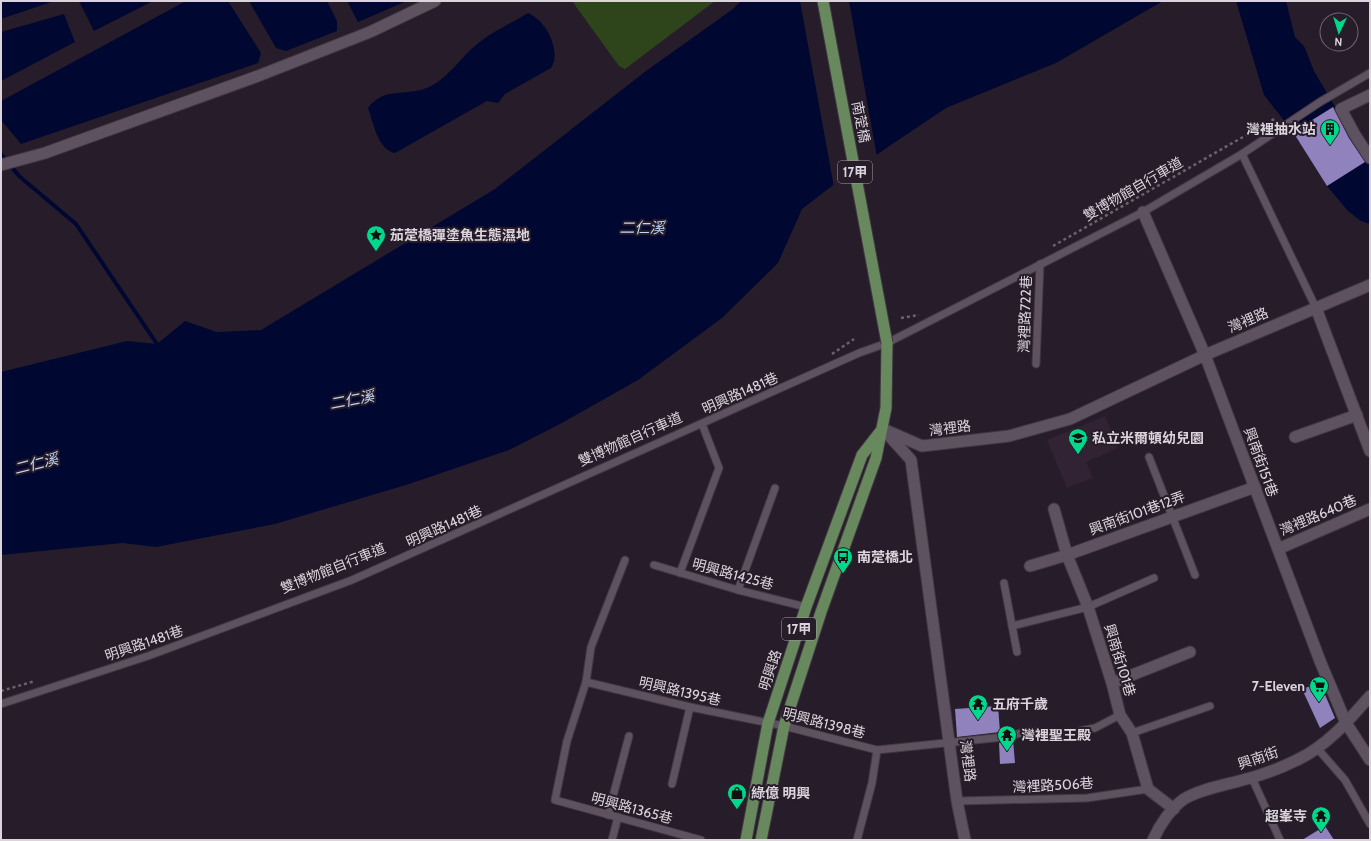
<svg xmlns="http://www.w3.org/2000/svg" width="1371" height="841" viewBox="0 0 1371 841" font-family="Cabin,'Noto Sans TC',sans-serif">
<rect width="100%" height="100%" fill="#271d2a"/>
<polygon fill="#312234" points="1105,416 1118,448 1086,462 1093,478 1067,488 1047,440"/>
<polygon fill="#2e441b" points="572,1 715,1 625,69 619,66"/>
<g fill="#000731">
<polygon points="1,1 54,1 1,19"/>
<polygon points="79,1 153,1 94,31"/>
<polygon points="186,1 228,1 261,53 258,63 21,144 1,120 1,101"/>
<polygon points="249,1 327,1 337,21 337,31 286,51 276,48"/>
<polygon points="347,1 407,1 358,22"/>
<polygon points="741,1 1163,1 1056,63 946,108 845,176 802,209 778,263 722,318 638,380 560,424 509,450 409,484 275,524 156,547 122,543 1,555 1,372 127,341 157,344 185,321 217,332 261,330 495,189 646,71 733,9"/>
<polygon points="1236,1 1286,1 1295,37 1304,46 1314,71 1370,166 1370,224 1361,221 1348,211 1327,186 1293,132 1264,95"/>
<path d="M528 13C546 20 562 51 551 68L505 94 498 103 487 101 395 153C378 150 373 122 368 108 385 85 408 98 431 86 450 76 460 58 476 45 491 32 512 23 528 13Z"/>
<polygon points="64,14 75,42 1,81 1,32"/>
</g>
<polygon fill="#271d2a" points="800,1 849,1 877,157 834,187"/>
<g fill="none" stroke-linecap="round" stroke-linejoin="round">
<polyline stroke="#000731" stroke-width="4" points="1,154 19,176 76,224 159,347"/>
</g>
<g fill="#8f82bd">
<polygon points="1333,107 1349,138 1365,162 1327,186 1293,132"/>
<polygon points="1320,683 1335,718 1320,728 1302,689"/>
<polygon points="998,706 1000,732 957,737 955,709"/>
<polygon points="1013,740 1015,763 1000,764 999,743"/>
<polygon points="1325,826 1334,840 1302,840"/>
</g>
<g fill="none" stroke-linecap="round" stroke-linejoin="round">
<g stroke="#413842" stroke-width="9">
<g id="service">
<polyline points="1242,154 1316,308"/>
<polyline points="1036,364 1040,264"/>
<polyline points="1149,457 1195,575"/>
<polyline points="625,560 591,647 586,682 567,741 555,800 701,840"/>
<polyline points="654,565 738,590 806,607"/>
<polyline points="680,573 719,468 702,424"/>
<polyline points="1004,583 1017,652"/>
<polyline points="738,590 775,488"/>
<polyline points="1012,626 1088,607 1154,578"/>
<polyline points="586,682 690,707 784,726 877,750 1004,737 1030,731 1059,735 1095,728 1120,715"/>
<polyline points="1,704 148,656 352,580 859,353 887,343 1143,212 1242,154 1320,102 1370,73"/>
<polyline points="1132,733 1210,706"/>
<polyline points="1317,748 1345,780 1370,824"/>
<polyline points="1252,778 1280,840"/>
<polyline points="672,784 690,707"/>
<polyline points="957,801 1087,798 1148,789"/>
<polyline points="608,815 629,736"/>
<polyline points="612,840 618,817"/>
<polyline points="857,840 872,783 877,750"/>
</g>
</g>
<g stroke="#413842" stroke-width="13">
<g id="minor">
<polyline points="1370,95 1341,109 1355,135 1370,158"/>
<polyline points="1,165 45,153 258,76 370,32 435,1"/>
<polyline points="1143,212 1205,355 1320,661 1346,723 1370,760"/>
<polyline points="1316,308 1370,451"/>
<polyline points="883,429 922,446 1009,436 1070,419 1205,355 1370,285"/>
<polyline points="1295,437 1357,415"/>
<polyline points="1054,509 1067,555 1088,607 1112,683 1120,715 1132,733 1148,789 1174,809"/>
<polyline points="1278,549 1370,509"/>
<polyline points="1030,566 1067,555 1255,487"/>
<polyline points="1112,683 1190,652"/>
<path d="M1153 840C1159 826 1171 808 1184 799 1201 789 1221 786 1239 781 1259 776 1279 769 1297 760 1327 746 1349 720 1370 696"/>
</g>
</g>
<g stroke="#413842" stroke-width="13">
<polyline id="tertiary" points="883,429 911,460 957,801 965,840"/>
</g>
<g stroke="#413842" stroke-width="13">
<g id="primary">
<polyline points="746,840 768,723 806,607 862,455 880,432"/>
<polyline points="761,840 784,726 821,612 876,458 886,408 887,343"/>
</g>
</g>
<g stroke="#6b626d" stroke-width="2.5" stroke-dasharray="3 3" stroke-linecap="butt">
<polyline points="1053,246 1276,118"/>
<polyline points="901,318 919,315"/>
<polyline points="832,354 854,339"/>
<polyline points="1,691 35,681"/>
</g>
<use href="#service" stroke="#5e5261" stroke-width="7"/>
<use href="#minor" stroke="#5e5261" stroke-width="11"/>
<use href="#tertiary" stroke="#5e5261" stroke-width="11"/>
<use href="#primary" stroke="#68895d" stroke-width="11"/>
<g stroke="#413842" stroke-width="13" stroke-linecap="butt">
<polyline id="primary-bridge" points="823,1 887,343"/>
</g>
<use href="#primary-bridge" stroke="#68895d" stroke-width="11"/>
</g>
<defs>
<g id="building-pin" transform="scale(1)"><path d="M0 17L-7.5 6A9.5 9.5 0 1 1 7.5 6Z" fill="#00d98c" stroke="#271d2a"/><path d="M-4-6H4V6H1V3H-1V6H-4ZM-2.5-4.3h1.7v1.8h-1.7ZM.8-4.3h1.7v1.8H.8ZM-2.5-1h1.7V.8h-1.7ZM.8-1h1.7V.8H.8Z" fill="#111"/></g>
<g id="sight-pin" transform="scale(1)"><path d="M0 17L-7.5 6A9.5 9.5 0 1 1 7.5 6Z" fill="#00d98c" stroke="#271d2a"/><path d="M0-6L1.8-2.2L6-1.7L2.9 1.2L3.7 5.4L0 3.3L-3.7 5.4L-2.9 1.2L-6-1.7L-1.8-2.2Z" fill="#111"/></g>
<g id="school-pin" transform="scale(1)"><path d="M0 17L-7.5 6A9.5 9.5 0 1 1 7.5 6Z" fill="#00d98c" stroke="#271d2a"/><path d="M0-5L7-2L0 1L-7-2ZM-4 1L0 2.5L4 1V4Q0 6-4 4Z" fill="#111"/></g>
<g id="bus-pin" transform="scale(1)"><path d="M0 17L-7.5 6A9.5 9.5 0 1 1 7.5 6Z" fill="#00d98c" stroke="#271d2a"/><path d="M-5-6H5V4H4V6H2V4H-2V6H-4V4H-5ZM-3.5-4V0h7V-4ZM-3.5 1.2v1.5H-2V1.2ZM2 1.2v1.5H3.5V1.2Z" fill="#111"/></g>
<g id="supermarket-pin" transform="scale(1)"><path d="M0 17L-7.5 6A9.5 9.5 0 1 1 7.5 6Z" fill="#00d98c" stroke="#271d2a"/><path d="M-6-5.5h2.5l.6 2H6L4.5 2H-2.5L-4.4-4H-6ZM-1.5 3.2a1.3 1.3 0 1 0 .1 0ZM3 3.2a1.3 1.3 0 1 0 .1 0Z" fill="#111"/></g>
<g id="temple-pin" transform="scale(1)"><path d="M0 17L-7.5 6A9.5 9.5 0 1 1 7.5 6Z" fill="#00d98c" stroke="#271d2a"/><path d="M0-6L5-2H3V0L6.5 2.5H4V6H1.5V3h-3V6H-4V2.5H-6.5L-3 0V-2H-5Z" fill="#111"/></g>
<g id="shop-pin" transform="scale(1)"><path d="M0 17L-7.5 6A9.5 9.5 0 1 1 7.5 6Z" fill="#00d98c" stroke="#271d2a"/><path d="M-5-2.5h2.3a2.7 3.5 0 0 1 5.4 0H5L5.5 6h-11ZM-1.5-2.5h3a1.5 2.3 0 0 0-3 0Z" fill="#111"/></g>
</defs>
<g fill-rule="evenodd">
<use href="#building-pin" x="1330" y="129"/>
<use href="#sight-pin" x="376" y="235"/>
<use href="#school-pin" x="1078" y="438"/>
<use href="#bus-pin" x="843" y="557"/>
<use href="#supermarket-pin" x="1319" y="686"/>
<use href="#temple-pin" x="978" y="704"/>
<use href="#temple-pin" x="1007" y="735"/>
<use href="#shop-pin" x="737" y="793"/>
<use href="#temple-pin" x="1321" y="816"/>
</g>
<g text-anchor="middle" stroke-width="4" stroke-linejoin="round" paint-order="stroke">
<g fill="#271d2a" stroke="#a59da7" stroke-width="1">
<rect x="838" y="161" width="34" height="22" rx="3"/>
<rect x="782" y="618" width="34" height="22" rx="3"/>
</g>
<g font-size="13" font-weight="bold" fill="#dbd4dc">
<text x="855" y="177">17甲</text>
<text x="799" y="634">17甲</text>
</g>
<g font-size="14" fill="#dbd4dc" stroke="#271d2a">
<text transform="translate(861 122) rotate(79)" y="5">南萣橋</text>
<text transform="translate(1133 189) rotate(-30)" y="5">雙博物館自行車道</text>
<text transform="translate(1025 314) rotate(-88)" y="5">灣裡路722巷</text>
<text transform="translate(1248 320) rotate(-23)" y="5">灣裡路</text>
<text transform="translate(740 393) rotate(-24)" y="5">明興路1481巷</text>
<text transform="translate(950 428) rotate(-7)" y="5">灣裡路</text>
<text transform="translate(630 439) rotate(-24)" y="5">雙博物館自行車道</text>
<text transform="translate(1261 462) rotate(70)" y="5">興南街151巷</text>
<text transform="translate(1137 513) rotate(-20)" y="5">興南街101巷12弄</text>
<text transform="translate(1318 515) rotate(-23)" y="5">灣裡路640巷</text>
<text transform="translate(444 526) rotate(-24)" y="5">明興路1481巷</text>
<text transform="translate(333 568) rotate(-22)" y="5">雙博物館自行車道</text>
<text transform="translate(733 574) rotate(15)" y="5">明興路1425巷</text>
<text transform="translate(144 643) rotate(-19)" y="5">明興路1481巷</text>
<text transform="translate(1120 660) rotate(73)" y="5">興南街101巷</text>
<text transform="translate(770 670) rotate(-72)" y="5">明興路</text>
<text transform="translate(680 691) rotate(13)" y="5">明興路1395巷</text>
<text transform="translate(824 723) rotate(14)" y="5">明興路1398巷</text>
<text transform="translate(1258 758) rotate(-19)" y="5">興南街</text>
<text transform="translate(968 761) rotate(83)" y="5">灣裡路</text>
<text transform="translate(1053 785) rotate(-3)" y="5">灣裡路506巷</text>
<text transform="translate(632 808) rotate(15)" y="5">明興路1365巷</text>
</g>
<g font-size="14" font-weight="bold" fill="#dbd4dc" stroke="#271d2a" text-anchor="start">
<text x="1316" y="134" text-anchor="end">灣裡抽水站</text>
<text x="390" y="240">茄萣橋彈塗魚生態濕地</text>
<text x="1092" y="443">私立米爾頓幼兒園</text>
<text x="857" y="562">南萣橋北</text>
<text x="1305" y="691" text-anchor="end">7-Eleven</text>
<text x="992" y="709">五府千歲</text>
<text x="1021" y="740">灣裡聖王殿</text>
<text x="751" y="798">綠億 明興</text>
<text x="1307" y="821" text-anchor="end">超峯寺</text>
</g>
<g font-size="15" font-style="italic" fill="#c2d6f4" stroke="#271d2a">
<text x="642" y="233">二仁溪</text>
<text transform="translate(352 400) rotate(-11)" y="5">二仁溪</text>
<text transform="translate(36 464) rotate(-14)" y="5">二仁溪</text>
</g>
</g>
<rect width="1371" height="841" fill="none" stroke="#dbd4dc" stroke-width="4"/>
<g transform="translate(1339 32) rotate(184)"><circle r="19" fill="#271d2a" stroke="#6f6671"/>
<path d="M0-3L7 15L0 10L-7 15Z" fill="#00d98c"/>
<text y="-6" font-size="11" font-weight="bold" text-anchor="middle" fill="#dbd4dc">N</text>
</g>
</svg>
